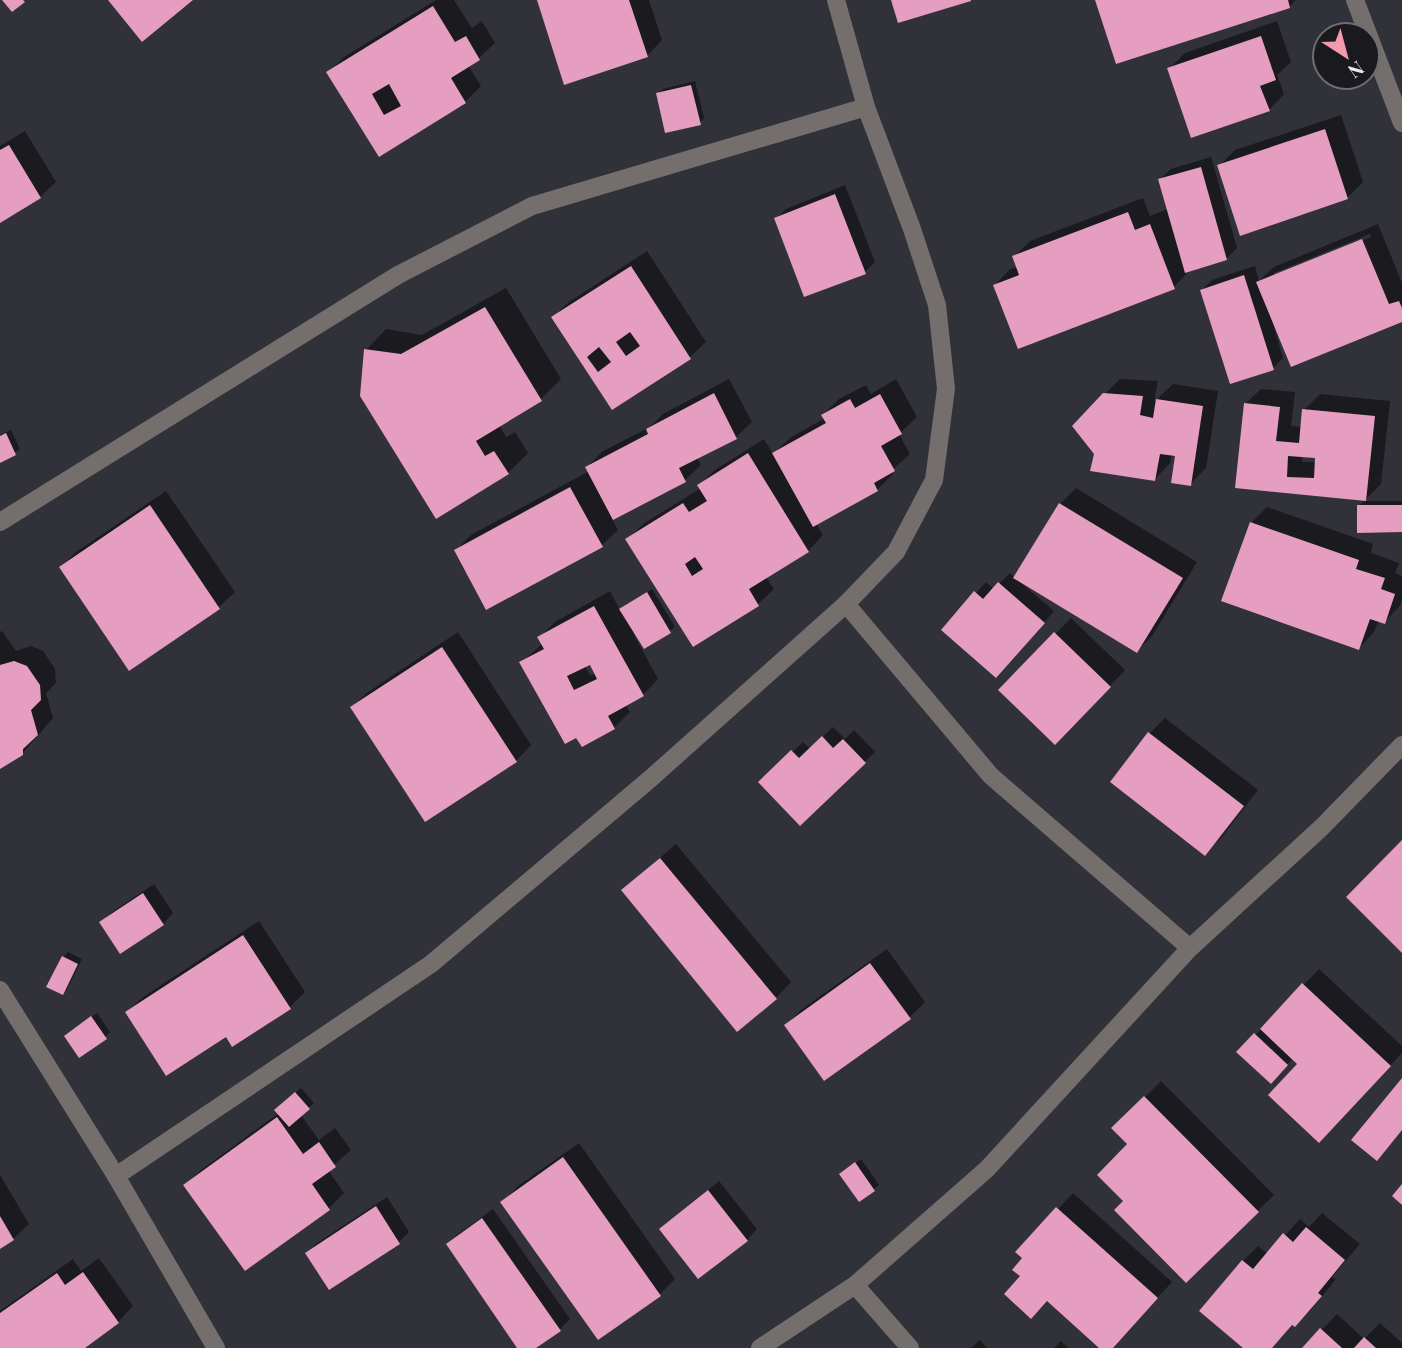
<svg xmlns="http://www.w3.org/2000/svg" width="1402" height="1348" viewBox="0 0 1402 1348" font-family="'Playfair Display',serif">
<rect width="100%" height="100%" fill="#31313a"/>
<g fill="#0007" fill-rule="evenodd">
<polygon points="436,0 454,0 472,28 482,21 495,43 479,58 468,65 481,86 465,102 380,155 329,72 344,57"/>
<polygon points="538,0 649,0 662,40 647,56"/>
<polygon points="1097,0 1296,0 1289,7"/>
<polygon points="1277,21 1291,62 1277,75 1284,94 1269,110 1169,69 1185,53"/>
<polygon points="695,81 704,118 700,123 658,94 663,89"/>
<polygon points="1341,115 1363,182 1347,198 1219,166 1235,150"/>
<polygon points="25,131 56,182 40,197 0,221 0,146"/>
<polygon points="1211,157 1237,248 1226,259 1189,271 1174,287 995,285 1010,269 1018,267 1014,257 1030,241 1143,198 1150,216 1168,209 1160,179 1171,169"/>
<polygon points="845,185 875,262 865,272 776,219 786,209"/>
<path d="M1378 224 1402 283V320L1274 327 1283 358 1273 368 1202 290 1212 280 1255 266 1259 281 1274 267ZM1370 234 1371 237 1274 276V273Z"/>
<polygon points="647,251 706,342 690,357 612,408 553,317 569,302"/>
<polygon points="506,288 561,379 541,399 499,425 506,437 515,432 528,453 508,473 436,517 366,350 386,329 422,335"/>
<polygon points="729,379 752,422 736,437 697,457 701,465 685,480 612,519 618,530 602,545 487,608 456,550 471,535 589,471 587,467 603,451 650,427 663,414"/>
<polygon points="896,379 917,417 899,434 910,454 891,471 893,474 877,490 816,523 823,535 808,551 766,577 774,589 758,604 693,645 627,540 643,524 701,488 699,485 715,470 764,439 773,454 790,438 825,418 823,415 839,399 866,385 871,394"/>
<polygon points="1120,379 1158,381 1154,402 1173,384 1218,391 1206,468 1190,484 1177,454 1172,454 1170,463 1155,479 1104,395"/>
<path d="M1261 389 1295 392 1291 426 1302 427 1304 410 1320 394 1390 401 1381 484 1364 501H1402V530L1359 506 1365 500 1237 487 1245 404ZM1302 455 1317 456V462H1302Z"/>
<polygon points="11,430 20,449 0,461 0,435"/>
<polygon points="1076,488 1197,562 1152,636 1137,651 1020,582 1054,611 1006,666 976,593 986,582 994,589 1010,573 1015,578 1060,504"/>
<polygon points="166,491 235,592 219,607 130,668 61,567 76,552"/>
<polygon points="1267,507 1373,544 1371,553 1399,563 1395,573 1402,576 1402,600 1400,606 1384,622 1379,620 1374,632 1359,648 1251,523"/>
<path d="M652 589 675 627 645 647 636 633 634 635 658 679 643 695 625 704 630 712 614 728 522 662 543 643 540 637 555 622 610 591 620 610ZM591 663 596 673 590 676 585 666Z"/>
<polygon points="1071,618 1125,670 1071,727 1001,690"/>
<polygon points="2,631 16,651 31,646 43,651 55,669 56,683 46,693 53,718 22,754 0,767 0,632"/>
<polygon points="458,632 531,745 516,761 352,707 368,692"/>
<polygon points="1165,718 1258,790 1221,838 1205,853 1149,734"/>
<polygon points="833,727 845,739 854,730 875,752 800,823 761,782 803,742 810,749"/>
<polygon points="676,844 791,982 776,998 623,890"/>
<polygon points="154,884 173,913 163,924 102,922 112,912"/>
<polygon points="259,921 305,992 290,1007 226,1034 127,1012 143,997"/>
<polygon points="887,949 925,1002 909,1018 786,1025 802,1009"/>
<polygon points="68,952 82,959 67,989 63,993 63,957"/>
<polygon points="1319,969 1402,1046 1402,1053 1335,1125 1300,1064 1293,1058 1271,1082 1239,1052"/>
<polygon points="97,1013 110,1032 105,1037 71,1031"/>
<polygon points="1161,1081 1274,1195 1186,1281 1125,1201 1130,1144 1114,1128"/>
<polygon points="301,1088 314,1103 301,1115 319,1140 335,1128 351,1150 328,1170 344,1193 329,1208 245,1269 185,1185 201,1170 279,1113 281,1105"/>
<polygon points="579,1143 675,1279 660,1294 503,1202 518,1186"/>
<polygon points="861,1159 879,1185 859,1200 846,1170"/>
<polygon points="0,1175 29,1224 13,1239 0,1247"/>
<polygon points="719,1181 757,1229 747,1240 661,1229"/>
<polygon points="1073,1193 1172,1282 1111,1348 1102,1348 1022,1276 1025,1258 1018,1252"/>
<polygon points="387,1197 409,1232 399,1242 330,1288 307,1253 317,1243"/>
<polygon points="493,1209 570,1319 559,1330 533,1348 519,1348 448,1244 458,1234"/>
<polygon points="1322,1213 1360,1244 1332,1277 1336,1279 1311,1310 1295,1325 1293,1323 1272,1348 1246,1348 1243,1261 1258,1246 1268,1254 1300,1219 1309,1227"/>
<polygon points="99,1258 133,1306 118,1322 82,1348 0,1348 0,1311 73,1259 81,1271"/>
<polygon points="1337,1314 1364,1339 1380,1323 1402,1343 1402,1348 1305,1348"/>
<polygon points="980,1340 987,1348 971,1348"/>
<polygon points="1061,1341 1068,1348 1054,1348"/>
</g>
<g fill="#e59ec0" fill-rule="evenodd">
<polygon points="2,0 23,0 25,2 12,12"/>
<polygon points="108,0 193,0 142,42"/>
<polygon points="537,0 629,0 648,57 564,85"/>
<polygon points="891,0 971,0 971,1 898,23"/>
<polygon points="1095,0 1288,0 1290,8 1116,64"/>
<path d="M433 6 455 42 466 36 480 60 451 78 466 103 379 157 326 72ZM389 84 401 106 384 115 372 94Z"/>
<polygon points="1261,36 1276,80 1260,86 1270,111 1191,138 1167,68"/>
<polygon points="691,85 701,125 665,133 656,93"/>
<polygon points="1325,129 1348,199 1240,236 1217,165"/>
<polygon points="9,145 41,198 0,223 0,150"/>
<polygon points="1201,167 1227,260 1185,273 1158,179"/>
<polygon points="835,194 866,274 804,297 774,218"/>
<polygon points="1128,212 1135,230 1150,224 1175,289 1018,349 993,285 1019,275 1012,256"/>
<polygon points="1362,239 1389,304 1399,301 1402,308 1402,322 1291,367 1256,282"/>
<path d="M631 266 691 359 612 410 551 317ZM630 332 640 346 626 356 616 342ZM599 347 611 362 598 372 587 357Z"/>
<polygon points="1244,275 1274,370 1230,384 1200,290"/>
<polygon points="485,307 542,401 476,441 485,456 494,451 509,474 436,519 360,396 364,349 401,354"/>
<polygon points="714,393 737,439 679,468 686,482 613,520 585,467 648,434 646,429"/>
<polygon points="1103,393 1143,396 1140,415 1153,418 1156,399 1203,406 1191,486 1171,483 1175,456 1160,454 1155,481 1090,471 1094,454 1072,426"/>
<polygon points="880,394 902,434 881,446 895,471 874,483 878,491 813,527 772,453 826,423 821,415 850,399 855,408"/>
<path d="M1244 403 1280 407 1276 441 1299 443 1302 409 1375 416 1366 501 1235 488ZM1288 456 1315 458 1314 478 1287 477Z"/>
<polygon points="6,433 16,455 0,463 0,436"/>
<path d="M748 453 809 552 749 589 759 606 693 647 625 539 683 503 689 512 707 501 697 485ZM695 557 703 569 692 576 685 564Z"/>
<polygon points="570,487 603,547 486,610 454,550"/>
<polygon points="1059,503 1183,578 1137,653 1013,578"/>
<polygon points="150,505 220,609 129,671 59,567"/>
<polygon points="1357,505 1402,505 1402,532 1357,533"/>
<polygon points="1250,522 1359,560 1356,569 1385,578 1381,589 1395,594 1385,624 1370,619 1359,650 1221,601"/>
<polygon points="998,582 1045,623 996,678 941,630 974,591 983,599"/>
<polygon points="647,592 671,633 644,649 619,609"/>
<path d="M594 606 644 696 608 716 615 729 582 747 576 738 565 744 519 662 544 649 537 637ZM590 665 597 679 574 690 567 676Z"/>
<polygon points="1054,632 1111,687 1055,745 998,690"/>
<polygon points="442,647 517,762 425,822 350,707"/>
<polygon points="14,661 27,666 40,685 41,700 31,710 38,735 23,749 23,755 0,769 0,665"/>
<polygon points="1148,732 1244,806 1205,856 1110,782"/>
<polygon points="822,736 833,748 843,739 866,763 800,826 758,782 791,750 799,758"/>
<polygon points="1402,840 1402,953 1346,897"/>
<polygon points="660,858 777,999 737,1032 621,890"/>
<polygon points="143,893 164,925 120,954 99,922"/>
<polygon points="243,935 291,1009 232,1047 226,1037 166,1076 125,1012"/>
<polygon points="62,956 78,964 63,995 46,987"/>
<polygon points="870,963 911,1019 824,1081 784,1025"/>
<polygon points="1302,983 1391,1066 1319,1143 1268,1095 1297,1064 1260,1029"/>
<polygon points="91,1016 107,1039 79,1058 64,1036"/>
<polygon points="1254,1033 1288,1065 1271,1084 1236,1052"/>
<polygon points="1402,1078 1402,1130 1377,1161 1351,1140"/>
<polygon points="295,1092 310,1109 289,1127 274,1110"/>
<polygon points="1144,1096 1259,1212 1186,1283 1114,1210 1123,1201 1097,1175 1127,1144 1111,1128"/>
<polygon points="277,1117 303,1154 319,1142 336,1167 312,1184 330,1210 245,1271 183,1185"/>
<polygon points="563,1157 661,1296 598,1340 500,1202"/>
<polygon points="855,1162 875,1191 859,1202 839,1174"/>
<polygon points="1402,1184 1402,1205 1392,1196"/>
<polygon points="708,1190 748,1241 698,1279 659,1229"/>
<polygon points="376,1206 400,1244 329,1290 305,1253"/>
<polygon points="1056,1207 1158,1298 1113,1348 1099,1348 1047,1301 1031,1319 1004,1294 1020,1276 1012,1270 1022,1258 1015,1252"/>
<polygon points="0,1216 14,1240 0,1249"/>
<polygon points="482,1218 561,1331 536,1348 517,1348 446,1244"/>
<polygon points="1306,1227 1345,1260 1318,1293 1322,1296 1295,1327 1292,1325 1272,1348 1243,1348 1199,1311 1242,1260 1253,1269 1283,1233 1293,1242"/>
<polygon points="83,1272 119,1323 85,1348 0,1348 0,1313 57,1273 65,1285"/>
<polygon points="1320,1328 1342,1348 1302,1348"/>
<polygon points="1364,1337 1376,1348 1354,1348"/>
</g>
<g fill="none" stroke-linecap="round" stroke-linejoin="round">
<g stroke="#746e6d" stroke-width="18">
<polyline points="1355,0 1402,123"/>
<polyline points="0,522 398,275 532,206 866,107"/>
<polyline points="846,604 991,776 1190,948"/>
<polyline points="0,990 116,1176 216,1348"/>
<polyline points="116,1176 431,964 650,779 846,604 896,552 934,480 946,389 937,305 912,229 866,107 836,0"/>
<polyline points="855,1285 910,1348"/>
<polyline points="760,1348 855,1285 987,1169 1190,948 1322,827 1402,745"/>
</g>
</g>
<g transform="translate(1346 56) rotate(144)"><circle r="33" fill="#19191e" stroke="#6d6d72" stroke-width="2"/>
<path d="M0-5L12 26L0 18L-12 26Z" fill="#f29aae"/>
<text y="-10" font-size="19" font-weight="bold" text-anchor="middle" fill="#eaeaf0">N</text>
</g>
</svg>
